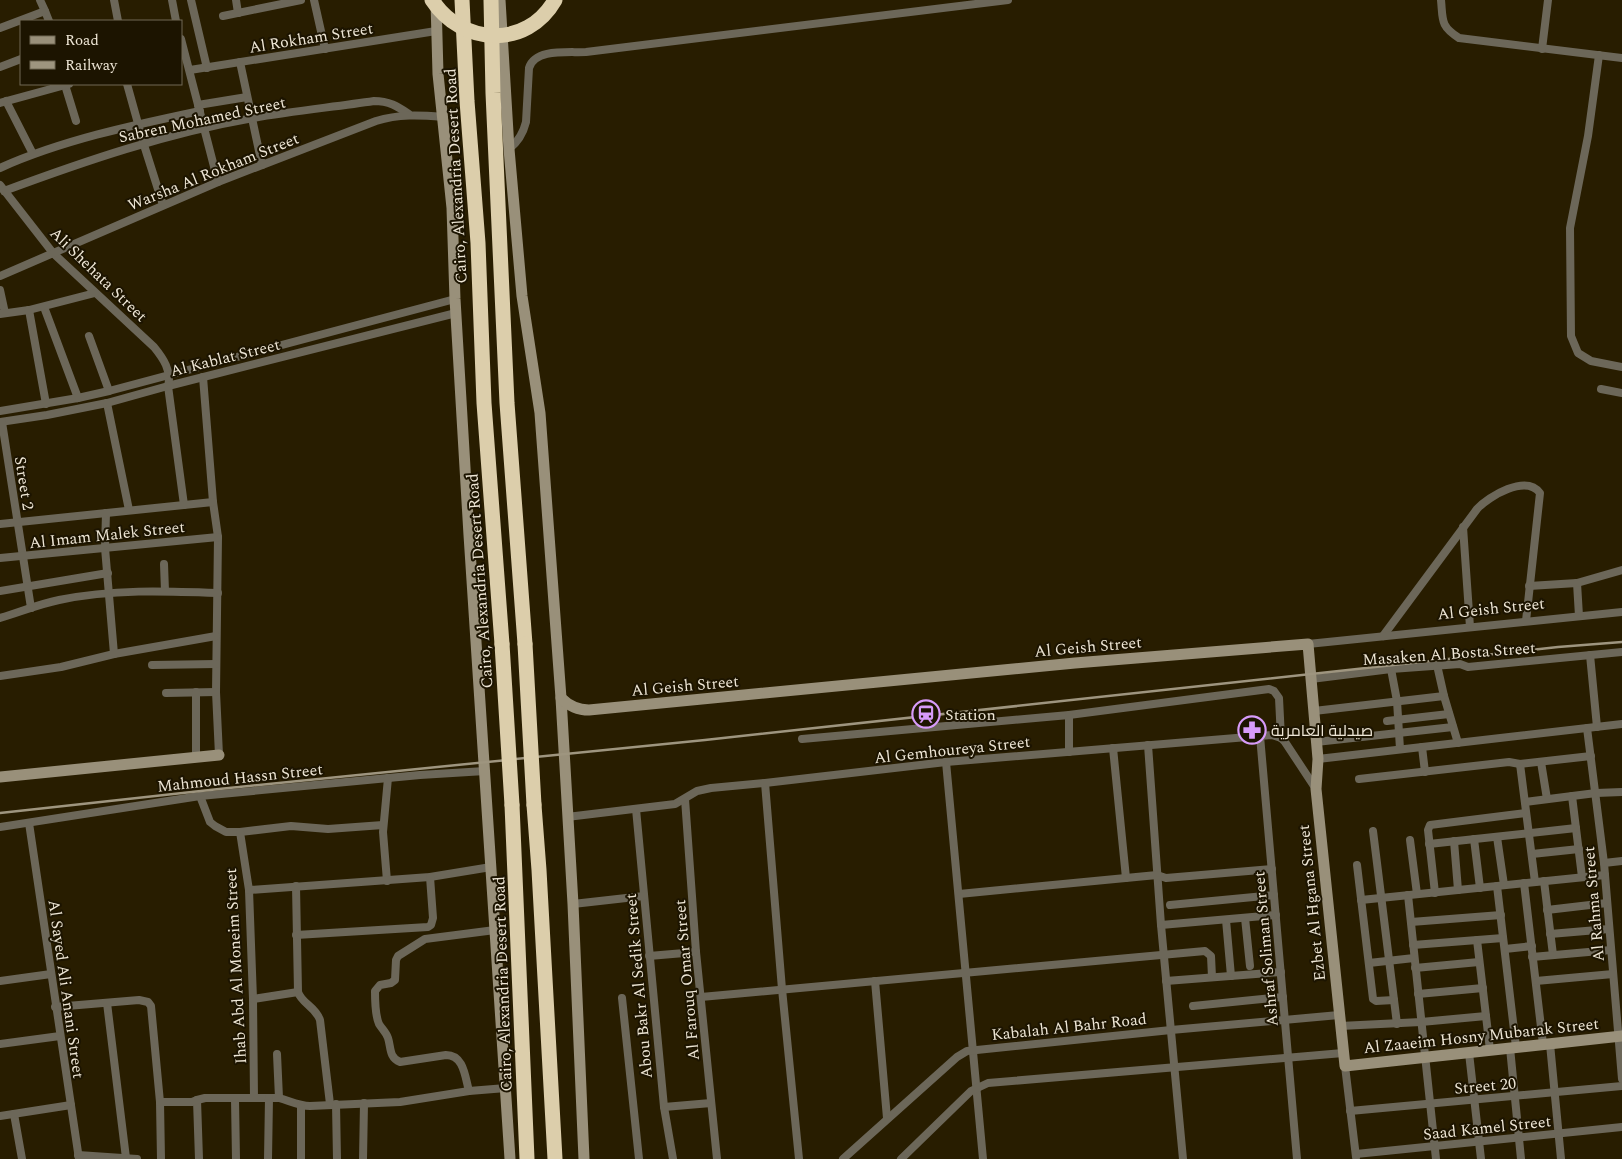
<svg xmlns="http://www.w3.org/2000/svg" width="1622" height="1159" viewBox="0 0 1622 1159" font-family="Spectral,Cairo,serif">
<rect width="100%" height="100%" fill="#281d00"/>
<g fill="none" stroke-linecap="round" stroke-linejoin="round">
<g stroke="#6c6759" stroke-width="8">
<polyline points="40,0 45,11"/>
<polyline points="114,0 118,21"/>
<polyline points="172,0 176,21"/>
<polyline points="191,0 207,68"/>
<polyline points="236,0 238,13"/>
<polyline points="314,0 325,49"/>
<path d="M1441 0C1443 20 1440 26 1459 38L1622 58"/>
<polyline points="223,16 301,0"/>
<polyline points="0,28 45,11 49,21"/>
<polyline points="181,39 218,182"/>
<polyline points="1542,49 1548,0"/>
<polyline points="1599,55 1588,136 1570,228 1571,336 1578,353 1591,361 1622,367"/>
<polyline points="240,62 262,165"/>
<polyline points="0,67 21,59"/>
<polyline points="190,70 436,31"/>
<polyline points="127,84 144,145 163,205"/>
<polyline points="65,85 76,121"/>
<polyline points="6,101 33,154"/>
<polyline points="0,103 69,84"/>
<polyline points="198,105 247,97"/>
<path d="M509 149C518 142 523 134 526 122L529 68C535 48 569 53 586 52L1008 0"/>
<path d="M0 168C62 140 134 125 200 111"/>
<path d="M0 185 53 253 154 347C163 358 172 371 168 386L184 505"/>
<path d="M4 191C85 161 167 133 253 118 293 111 334 107 374 101 389 101 397 106 409 114"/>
<path d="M0 276 218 182 376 121C399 114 419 115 443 117"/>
<polyline points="0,290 5,313"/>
<polyline points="44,307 78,398"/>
<polyline points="29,310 46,404"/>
<polyline points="0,314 29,310 95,293"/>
<polyline points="89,336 109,391"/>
<polyline points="203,377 213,502 218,537 216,692 219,755"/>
<polyline points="1601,389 1622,393"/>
<polyline points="107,403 129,510"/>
<polyline points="0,411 78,398 109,391 455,299"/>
<polyline points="0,422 47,415 107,403 168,386 456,313"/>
<polyline points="2,422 31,608"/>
<polyline points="106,513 105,548 114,654"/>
<polyline points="0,524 213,502"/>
<polyline points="1463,527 1470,627"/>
<polyline points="0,558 218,537"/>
<polyline points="164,564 165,591"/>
<polyline points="1577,583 1579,616"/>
<polyline points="1529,586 1577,583 1622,570"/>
<polyline points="0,591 108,573"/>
<path d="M0 618C20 612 39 604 59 600 112 589 165 591 218 593"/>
<path d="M1383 636 1477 509C1489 496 1526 474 1540 493L1526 621"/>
<polyline points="1308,644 1622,612"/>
<polyline points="1590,655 1597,727"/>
<polyline points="152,665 216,664"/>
<polyline points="1437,665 1444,696 1458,743"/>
<polyline points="1391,669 1397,701 1400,749"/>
<polyline points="0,676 61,667 114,654 216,636"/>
<polyline points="1311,679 1391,669 1460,664 1468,667 1622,652"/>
<polyline points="166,693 216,692"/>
<polyline points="1314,711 1444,696"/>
<polyline points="1387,721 1449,714"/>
<polyline points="1587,728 1604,863 1622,1079"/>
<polyline points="1260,736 1297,1159"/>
<polyline points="802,739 1069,715 1269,689 1274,691 1279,698 1281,738"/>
<polyline points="1316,742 1453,727"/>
<polyline points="1148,745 1161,925 1183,1159"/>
<polyline points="1422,747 1425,772"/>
<polyline points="1113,748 1126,878"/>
<polyline points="1069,752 1069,715"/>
<polyline points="196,757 196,692"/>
<polyline points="1318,759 1622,724"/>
<polyline points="946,762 983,1159"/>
<polyline points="1541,762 1547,799"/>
<polyline points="1520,764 1535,882"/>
<polyline points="1359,779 1509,762 1520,764 1591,756"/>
<polyline points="765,783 782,989 799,1159"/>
<polyline points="200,796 210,822 215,826 226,832 240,832 291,826 328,829 383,825"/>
<polyline points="1572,796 1582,877"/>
<polyline points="685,799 696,952 717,1159"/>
<polyline points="1525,802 1596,793 1622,792"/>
<polyline points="636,809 664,1107 673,1159"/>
<polyline points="567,817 675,804 697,791 711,788 765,783 946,762 1272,735 1281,738 1285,742 1316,789"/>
<polyline points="29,823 79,1159"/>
<polyline points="0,827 200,796 420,775 485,771"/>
<polyline points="1373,831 1397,1024"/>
<polyline points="240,832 249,890 253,999 254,1098"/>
<polyline points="1497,837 1504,885"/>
<polyline points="1474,839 1480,888"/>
<polyline points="1410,840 1417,894"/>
<polyline points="1454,841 1458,890"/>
<polyline points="1429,844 1576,828"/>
<polyline points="1532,854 1579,849"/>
<polyline points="1604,863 1622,861"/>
<polyline points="1357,865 1373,999 1376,1001 1394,1000"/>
<polyline points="387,881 383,832 388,778"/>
<polyline points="1544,881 1553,955"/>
<polyline points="1524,883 1543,1044"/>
<path d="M296 886 298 992C302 1004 315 1006 320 1020L330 1104"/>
<polyline points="1497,886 1516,1047"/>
<polyline points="249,890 430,877 491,867"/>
<polyline points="1435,893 1428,830 1430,825 1526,813"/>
<polyline points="959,894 1157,875 1166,878 1272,869"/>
<polyline points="1408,895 1436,1159"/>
<polyline points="1361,900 1605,875"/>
<polyline points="573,904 644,896"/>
<polyline points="1170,905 1274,895"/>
<polyline points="1547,910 1607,903"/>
<polyline points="1245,918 1250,966"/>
<polyline points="1226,920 1231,976"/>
<polyline points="1411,922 1501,915"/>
<polyline points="1161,925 1276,915"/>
<polyline points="1550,934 1609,929"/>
<polyline points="296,935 428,927 431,925 433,918 430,877"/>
<polyline points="1477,940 1490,1050"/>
<polyline points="1413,945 1503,938"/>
<polyline points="1505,949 1532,946"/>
<polyline points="649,956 696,952"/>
<polyline points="1532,957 1611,950"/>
<polyline points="1369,963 1414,958"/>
<polyline points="1415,968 1479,962"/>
<polyline points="0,981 51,974"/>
<polyline points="875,981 887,1118"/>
<polyline points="1166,981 1281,972"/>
<polyline points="1536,981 1613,974"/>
<polyline points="1418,994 1483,988"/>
<polyline points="701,997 1205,951 1211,956 1212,977"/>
<polyline points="622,998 639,1159"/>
<polyline points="253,999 298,992"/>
<polyline points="107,1003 126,1158"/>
<polyline points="1193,1006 1283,997"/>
<polyline points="55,1007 139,1000 148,1002 151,1006 160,1102 161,1159"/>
<polyline points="1340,1026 1421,1022 1486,1016"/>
<polyline points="0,1044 60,1036"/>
<polyline points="1550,1044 1561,1159"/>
<polyline points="1510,1048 1521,1159"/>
<polyline points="1469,1053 1481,1159"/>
<polyline points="277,1054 279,1098"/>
<polyline points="1345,1066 1356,1157"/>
<path d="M469 1091C465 1077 464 1055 446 1055L400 1062C389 1058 391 1047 388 1038 386 1032 382 1029 379 1024 375 1015 375 1001 375 991L380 985 391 983 395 980 396 960 398 956 425 939 495 930"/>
<polyline points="235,1099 236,1159"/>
<polyline points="197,1100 199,1159"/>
<path d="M160 1102H192L197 1100 205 1098H279C290 1101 299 1106 310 1106L400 1102 469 1091 506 1088"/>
<polyline points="336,1104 337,1159"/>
<polyline points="664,1107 711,1103"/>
<polyline points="1350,1111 1622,1086"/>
<polyline points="14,1114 22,1159"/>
<polyline points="0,1116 71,1105"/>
<polyline points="1356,1154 1622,1127"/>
<polyline points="78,1155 137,1159"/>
<polyline points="268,1159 269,1098"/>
<polyline points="301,1159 301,1106"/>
<polyline points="363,1159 364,1103"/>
<polyline points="843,1159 957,1057 967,1051 1171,1030 1339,1015"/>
<polyline points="901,1159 971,1091 988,1083 1343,1053"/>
</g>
<g stroke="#99907a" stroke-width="11">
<polyline points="500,0 509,149 522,296 540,413 561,698 573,904 584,1159"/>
<polyline points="436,1 438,74 452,208 455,299 469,535 510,1159"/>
<path d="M561 698C569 706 577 710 589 710L1075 663 1308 644 1318 759 1316 789 1345 1066 1622 1036"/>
<polyline points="0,777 219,755"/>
</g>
<g stroke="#dcceab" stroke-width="15">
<polyline points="462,0 467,101 478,243 484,403 502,644"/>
<polyline points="491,0 493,93 507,403 525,644"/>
<polyline points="512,805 527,1159"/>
<polyline points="534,805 539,870 555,1159"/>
</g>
<polyline stroke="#9e957f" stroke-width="2.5" points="0,813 219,789 705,740 1558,647 1622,642"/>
<g stroke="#dcceab" stroke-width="15">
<path d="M432 0C462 46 527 49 555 0"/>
<polyline points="502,644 512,805"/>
<polyline points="525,644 534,805"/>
</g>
</g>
<defs>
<g id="station-ring" transform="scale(1.4375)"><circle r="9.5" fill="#1c1400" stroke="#d79bf9" stroke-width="1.5"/><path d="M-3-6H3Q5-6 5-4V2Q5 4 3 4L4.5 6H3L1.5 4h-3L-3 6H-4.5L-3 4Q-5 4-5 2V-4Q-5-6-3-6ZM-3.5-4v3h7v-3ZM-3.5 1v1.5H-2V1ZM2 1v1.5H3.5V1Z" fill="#d79bf9"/></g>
<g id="pharmacy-ring" transform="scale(1.4375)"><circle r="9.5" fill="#1c1400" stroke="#d79bf9" stroke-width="1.5"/><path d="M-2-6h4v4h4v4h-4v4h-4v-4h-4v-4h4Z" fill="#d79bf9"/></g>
</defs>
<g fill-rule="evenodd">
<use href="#station-ring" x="926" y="714"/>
<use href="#pharmacy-ring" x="1252" y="730"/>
</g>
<g text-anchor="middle" stroke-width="4" stroke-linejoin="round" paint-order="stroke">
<g font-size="16" fill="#eee6d5" stroke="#1c1400">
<text transform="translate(311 37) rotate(-9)" y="6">Al Rokham Street</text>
<text transform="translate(202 119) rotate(-12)" y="6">Sabren Mohamed Street</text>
<text transform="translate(213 171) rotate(-22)" y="6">Warsha Al Rokham Street</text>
<text transform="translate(455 176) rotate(-93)" y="6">Cairo, Alexandria Desert Road</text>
<text transform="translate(99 274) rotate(44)" y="6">Ali Shehata Street</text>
<text transform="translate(225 357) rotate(-14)" y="6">Al Kablat Street</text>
<text transform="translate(25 483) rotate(81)" y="6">Street 2</text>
<text transform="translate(107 534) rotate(-6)" y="6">Al Imam Malek Street</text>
<text transform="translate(479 581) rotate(-94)" y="6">Cairo, Alexandria Desert Road</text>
<text transform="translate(1491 608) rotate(-6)" y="6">Al Geish Street</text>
<text transform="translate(1088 646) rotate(-5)" y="6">Al Geish Street</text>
<text transform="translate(1449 653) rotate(-4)" y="6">Masaken Al Bosta Street</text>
<text transform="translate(685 685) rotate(-5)" y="6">Al Geish Street</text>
<text transform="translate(952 749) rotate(-6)" y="6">Al Gemhoureya Street</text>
<text transform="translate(240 777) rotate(-6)" y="6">Mahmoud Hassn Street</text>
<text transform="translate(1311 903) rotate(-96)" y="6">Ezbet Al Hgana Street</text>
<text transform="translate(1593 904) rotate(-95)" y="6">Al Rahma Street</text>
<text transform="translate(1265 949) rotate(-95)" y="6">Ashraf Soliman Street</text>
<text transform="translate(235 966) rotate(-93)" y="6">Ihab Abd Al Moneim Street</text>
<text transform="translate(686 980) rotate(-95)" y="6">Al Farouq Omar Street</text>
<text transform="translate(502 984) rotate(-92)" y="6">Cairo, Alexandria Desert Road</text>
<text transform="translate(638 986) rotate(-95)" y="6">Abou Bakr Al Sedik Street</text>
<text transform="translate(67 989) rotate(82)" y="6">Al Sayed Ali Anani Street</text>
<text transform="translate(1069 1026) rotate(-6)" y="6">Kabalah Al Bahr Road</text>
<text transform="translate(1481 1035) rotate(-6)" y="6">Al Zaaeim Hosny Mubarak Street</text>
<text transform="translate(1485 1085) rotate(-5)" y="6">Street 20</text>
<text transform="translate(1487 1127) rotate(-6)" y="6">Saad Kamel Street</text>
</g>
<g font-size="16" fill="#eee6d5" stroke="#1c1400" text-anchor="start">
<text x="945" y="720">Station</text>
<text x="1271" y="736">صيدلية العامرية</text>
</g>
</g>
<rect x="20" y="20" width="162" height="65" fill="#1c1400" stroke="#706855"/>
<rect x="30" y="36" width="25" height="8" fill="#99907a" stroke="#706855"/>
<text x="65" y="45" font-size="15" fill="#eee6d5">Road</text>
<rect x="30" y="61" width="25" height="8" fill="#9e957f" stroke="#706855"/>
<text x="65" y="70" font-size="15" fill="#eee6d5">Railway</text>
</svg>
